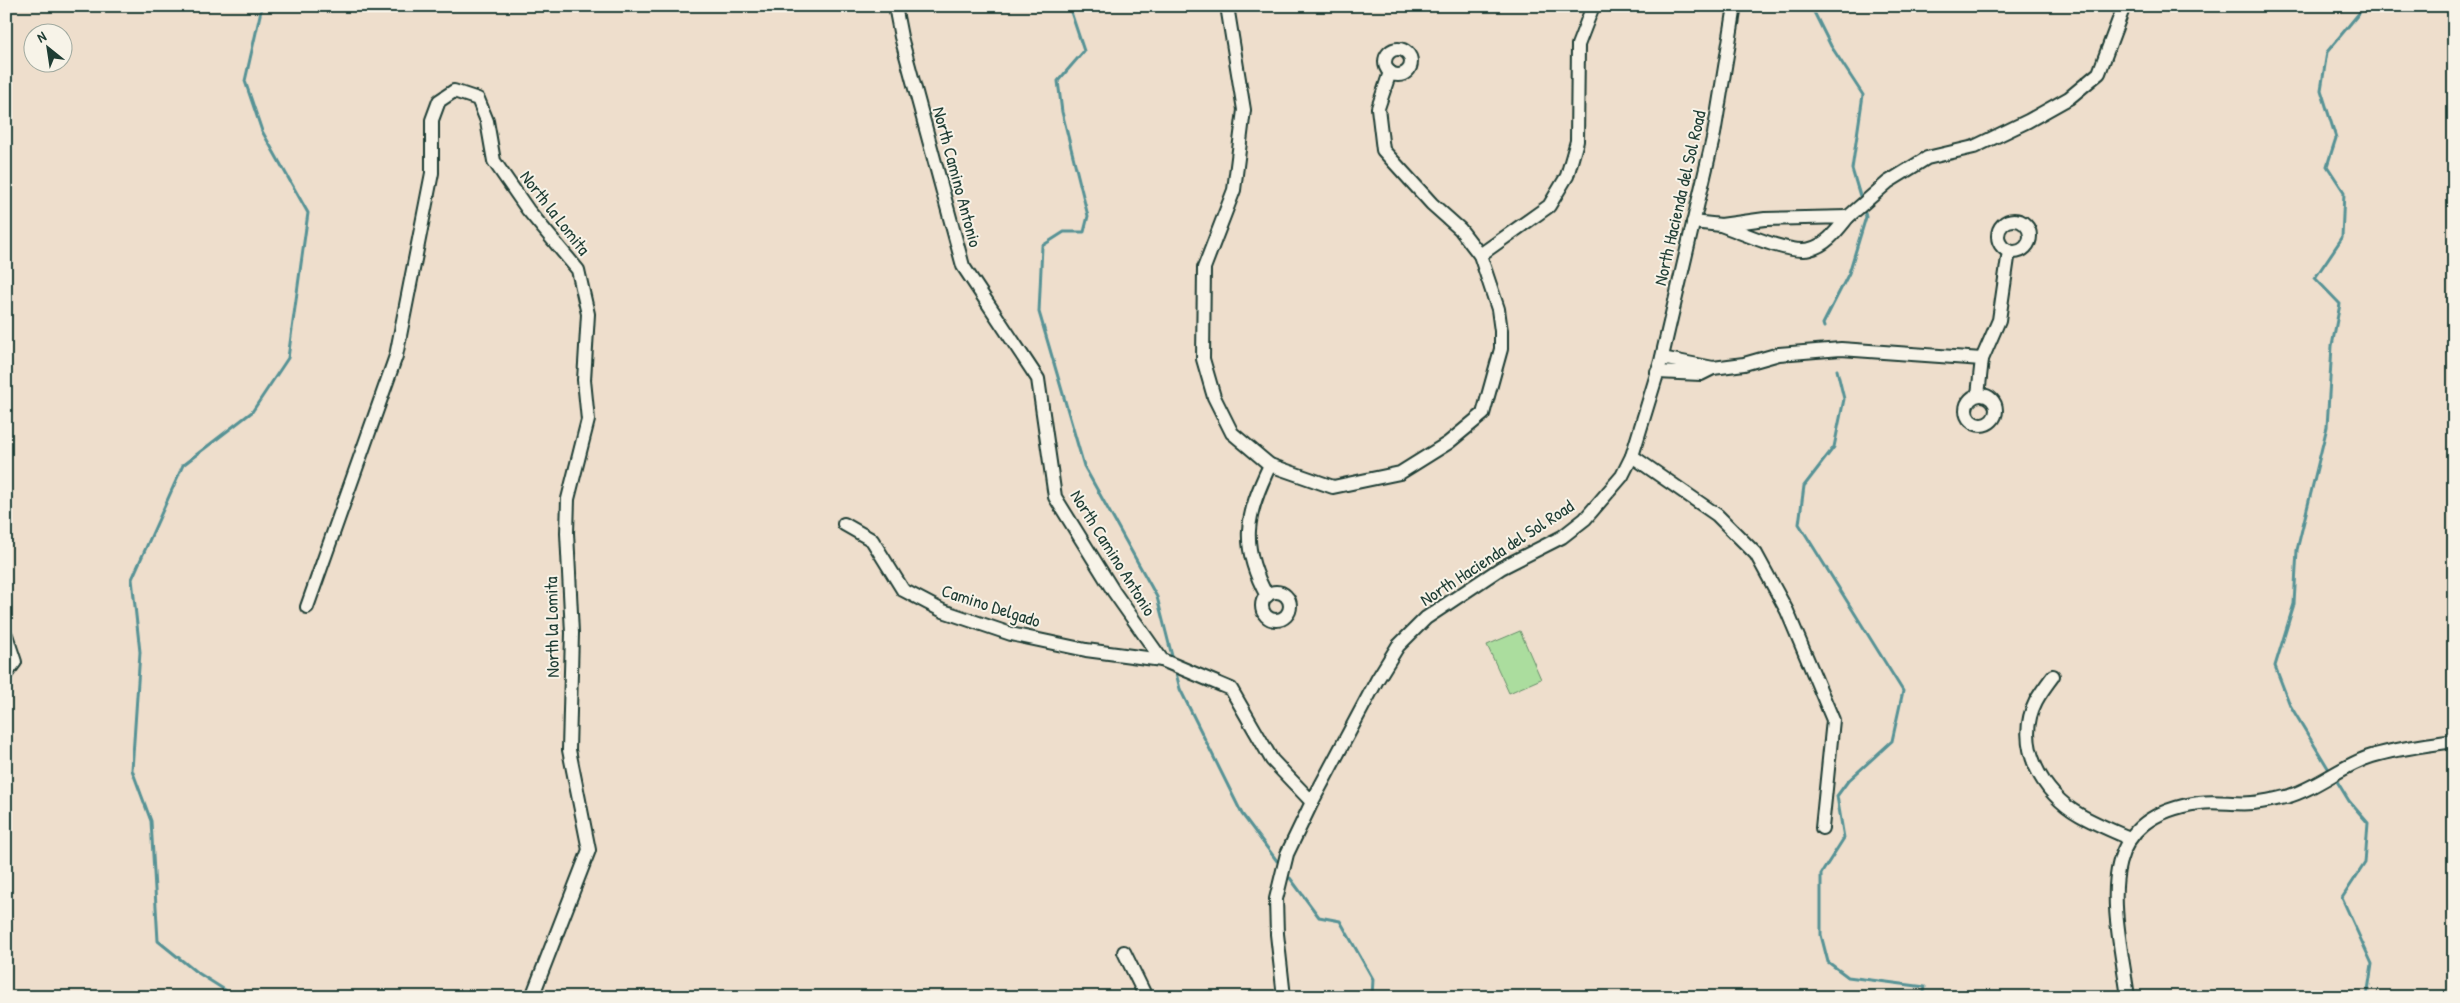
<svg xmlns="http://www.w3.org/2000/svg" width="2460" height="1003" viewBox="0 0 2460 1003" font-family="'Patrick Hand',sans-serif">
<rect width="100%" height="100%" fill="#eedecc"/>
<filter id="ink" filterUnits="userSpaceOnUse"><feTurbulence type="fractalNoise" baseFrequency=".02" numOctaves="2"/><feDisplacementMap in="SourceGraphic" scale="10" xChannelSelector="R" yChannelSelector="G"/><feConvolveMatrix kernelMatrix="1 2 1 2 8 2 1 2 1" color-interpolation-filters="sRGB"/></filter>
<g filter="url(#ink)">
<polygon fill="#abdd9e" stroke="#658d69" points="1520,631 1541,679 1509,693 1487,645"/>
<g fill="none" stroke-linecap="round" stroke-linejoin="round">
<g stroke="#569295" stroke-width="3">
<polyline points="1069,6 1084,51 1058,81 1062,112 1088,216 1084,232 1064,232 1042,246 1039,312 1084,466 1157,597 1173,660"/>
<polyline points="1811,6 1831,46 1863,95 1852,169 1860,196"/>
<polyline points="1824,327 1823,324 1849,273 1866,217 1865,213"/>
<polyline points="1837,370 1844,399 1834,447 1804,486 1799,524 1903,691 1892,741 1848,781 1837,796 1844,838 1821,874 1821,935 1828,962 1848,977 1925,987 1923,997"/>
<polyline points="1175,669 1180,689 1242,814 1277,861"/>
<polyline points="2331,773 2290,705 2275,666 2294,604 2297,550 2327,427 2332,346 2340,304 2315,278 2342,238 2344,192 2327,166 2336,138 2321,90 2327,52 2365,6"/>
<polyline points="2335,778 2349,801 2368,823 2365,863 2342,898 2372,964 2367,997"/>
<polyline points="1290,878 1319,917 1340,921 1373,979 1372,997"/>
<polyline points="236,997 195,971 158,941 151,821 132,770 140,652 132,579 183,465 252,412 288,358 308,213 262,131 245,81 262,6"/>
</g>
<g stroke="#1f3d34" stroke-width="16">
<g id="minor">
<polyline points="895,6 901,37 963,266 1038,379 1055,497 1114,592 1162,660 1231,689 1272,760 1312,802"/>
<polyline points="1227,6 1244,110 1234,190 1204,268 1203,359 1214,397 1232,433 1270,465 1333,487 1400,473 1448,443 1483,414 1501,349 1501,331 1498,309 1480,255 1460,229 1432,204 1383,150 1378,108 1390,72"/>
<circle cx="1398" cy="62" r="13"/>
<polyline points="1848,217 1888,182 1927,158 1974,147 2028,121 2069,98 2099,73 2124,6"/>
<path d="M1848 217C1838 229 1827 245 1810 249 1791 255 1740 232 1721 225L1765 219Z"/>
<circle cx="2014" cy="236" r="16"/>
<polyline points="1693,222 1721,225"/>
<polyline points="1480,255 1549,206 1567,176 1577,141 1578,45 1593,6"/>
<polyline points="1662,358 1713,368"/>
<polyline points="1657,372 1701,374 1713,368 1744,364 1779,354 1841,349 1982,359"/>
<circle cx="1981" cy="410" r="15"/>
<polyline points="1978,395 1982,359 1999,320 2009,251"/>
<polyline points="1632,456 1717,515 1756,554 1787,611 1833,720 1822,828"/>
<polyline points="844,524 872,540 903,590 943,611 1011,634 1086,650 1162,660"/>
<circle cx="1276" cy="606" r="14"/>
<path d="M1267 596C1239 545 1246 515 1270 465"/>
<polyline points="307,607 396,356 432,173 432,120 439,101 454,91 478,99 487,121 494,161 528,210 578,270 588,314 584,380 588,420 568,499 567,533 572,633 569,750 589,850 532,997"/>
<polyline points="6,635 15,662 6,674"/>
<path d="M2053 676C2047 684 2041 692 2036 701 2014 744 2042 794 2080 815 2096 824 2113 831 2129 838"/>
<polyline points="1124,952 1146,997"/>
<polyline points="1284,997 1277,934 1276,899 1287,854 1312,802 1377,680 1398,646 1426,618 1501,568 1562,537 1585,519 1622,476 1632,456 1661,361 1714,134 1735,6"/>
<path d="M2128 997C2117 915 2086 819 2199 803 2217 800 2235 805 2252 803 2263 802 2275 799 2286 797 2316 789 2342 765 2372 756 2398 748 2427 745 2454 741"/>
</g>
</g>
<use href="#minor" stroke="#f7f3e8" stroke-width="12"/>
</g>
</g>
<g text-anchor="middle" stroke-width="4" stroke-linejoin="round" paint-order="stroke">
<g font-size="18" fill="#1f3d34" stroke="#f7f3e8">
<text transform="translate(957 177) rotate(75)" y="6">North Camino Antonio</text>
<text transform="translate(1680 198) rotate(-77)" y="6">North Hacienda del Sol Road</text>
<text transform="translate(555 213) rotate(52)" y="6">North la Lomita</text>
<text transform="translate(1113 553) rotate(58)" y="6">North Camino Antonio</text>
<text transform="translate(1497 553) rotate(-33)" y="6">North Hacienda del Sol Road</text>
<text transform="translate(991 606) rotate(18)" y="6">Camino Delgado</text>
<text transform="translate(552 627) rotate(-91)" y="6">North la Lomita</text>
</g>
</g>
<rect width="2460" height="1003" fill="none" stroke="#f7f3e8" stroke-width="25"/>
<rect x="12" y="12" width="2435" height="978" fill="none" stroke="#1f3d34" stroke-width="2" filter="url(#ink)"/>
<g transform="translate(48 48) rotate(330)"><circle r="24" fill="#f7f3e8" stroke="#a1aaa0"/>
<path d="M0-4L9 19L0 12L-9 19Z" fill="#1f3d34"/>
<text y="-8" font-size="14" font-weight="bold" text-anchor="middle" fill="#1f3d34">N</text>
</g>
</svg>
